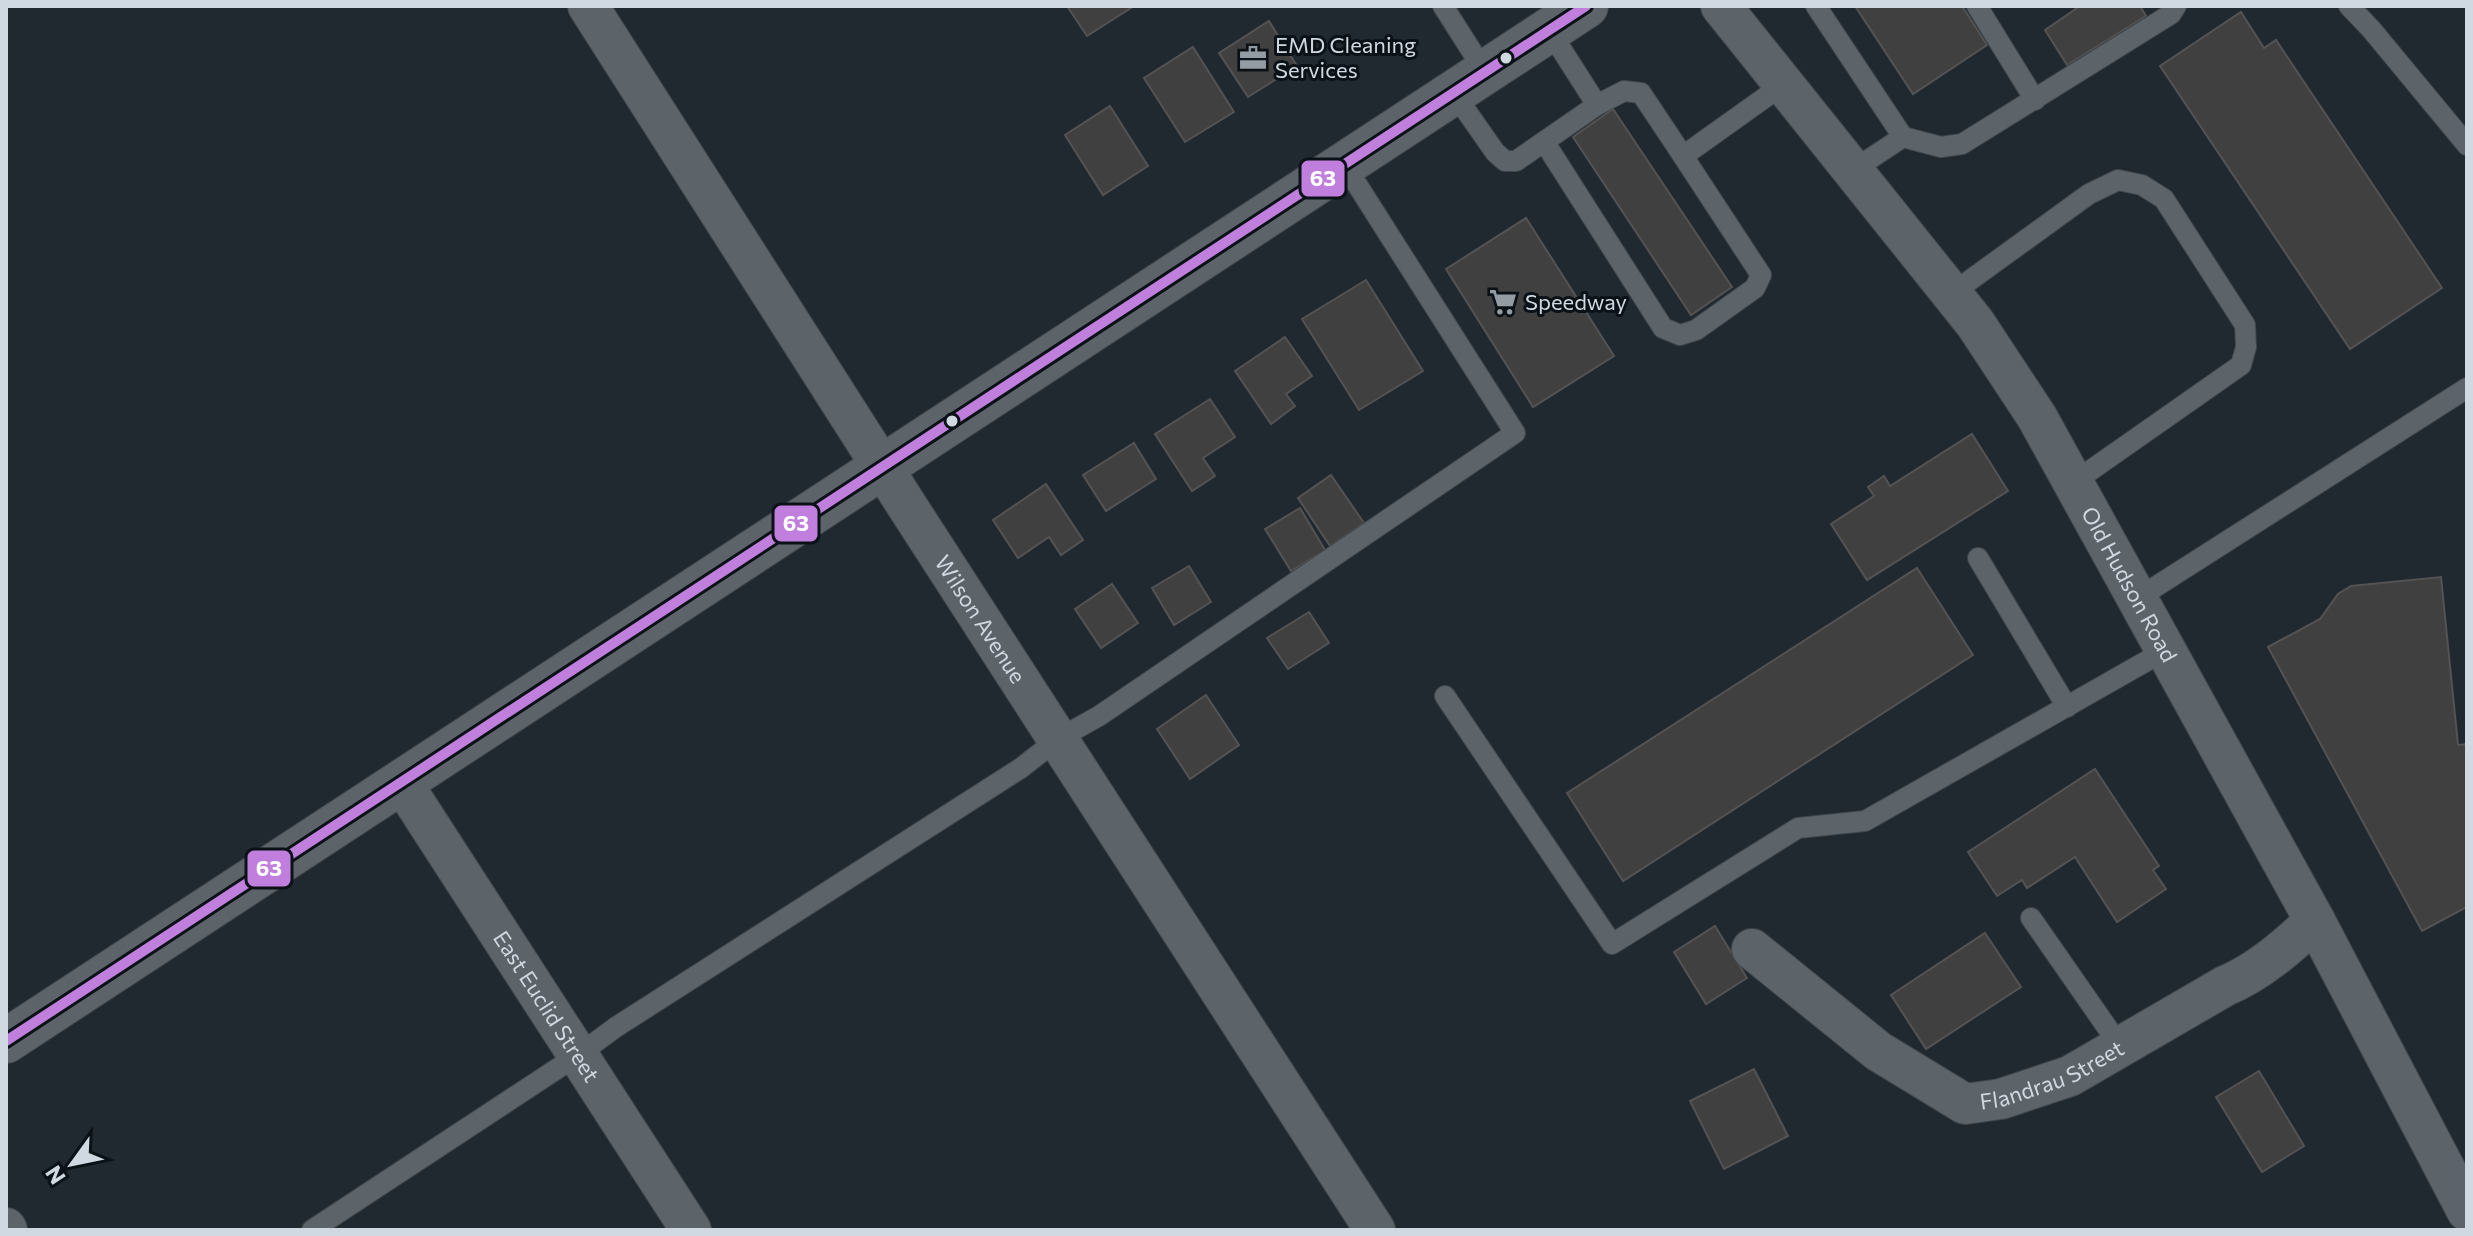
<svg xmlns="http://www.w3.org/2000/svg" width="2473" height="1236" viewBox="0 0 2473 1236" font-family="Commissioner,sans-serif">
<rect width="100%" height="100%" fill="#212930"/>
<g fill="#404040" stroke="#545354" stroke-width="2">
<polygon points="1067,6 1130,6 1131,8 1087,36"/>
<polygon points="1855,6 1962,6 1987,45 1913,94"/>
<polygon points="2080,6 2140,6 2146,16 2067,65 2045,30"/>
<polygon points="2241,12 2264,48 2276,40 2442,288 2350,349 2160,66"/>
<polygon points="1269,21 1297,66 1248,97 1219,53"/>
<polygon points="1193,47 1234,112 1185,142 1144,78"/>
<polygon points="1110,106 1148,166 1103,195 1065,135"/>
<polygon points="1613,109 1732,287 1691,315 1573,137"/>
<polygon points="1526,218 1614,356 1533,407 1446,269"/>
<polygon points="1366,280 1423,371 1359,410 1302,319"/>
<polygon points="1285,337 1312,376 1286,394 1295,406 1271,424 1235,371"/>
<polygon points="1210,399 1235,437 1203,458 1215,476 1192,491 1155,434"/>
<polygon points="1972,434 2008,491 1867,580 1831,524 1874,496 1868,487 1884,476 1890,486"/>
<polygon points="1134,443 1156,479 1106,511 1083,475"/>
<polygon points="1331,475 1364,523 1330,546 1298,498"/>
<polygon points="1046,484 1083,540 1061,555 1049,537 1018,558 993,520"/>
<polygon points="1300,508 1325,550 1291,571 1265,529"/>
<polygon points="1189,566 1211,602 1174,625 1152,588"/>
<polygon points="1917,568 1973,655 1623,881 1567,793"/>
<polygon points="2441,577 2458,745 2467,744 2467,907 2422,931 2268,647 2320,619 2338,594 2351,586"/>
<polygon points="1112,584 1138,623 1101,648 1075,609"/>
<polygon points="1309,612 1329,643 1288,669 1267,638"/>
<polygon points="1206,695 1239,745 1190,779 1157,729"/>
<polygon points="2095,769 2159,866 2153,870 2166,889 2117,922 2075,857 2027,888 2022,880 1997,896 1968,852"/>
<polygon points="1715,926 1747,978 1706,1004 1674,952"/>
<polygon points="1985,933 2021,987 1926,1049 1891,995"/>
<polygon points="1754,1069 1788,1136 1724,1169 1690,1101"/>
<polygon points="2259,1071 2304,1146 2262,1172 2216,1097"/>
</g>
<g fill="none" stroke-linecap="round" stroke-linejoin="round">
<g stroke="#3f464b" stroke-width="22">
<g id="service">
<polyline points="1443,6 1485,72"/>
<polyline points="1816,6 1903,137 1941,147 1962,144 2171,14 2176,6"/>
<polyline points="1977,6 2035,100"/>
<polyline points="2349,6 2371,29 2467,145"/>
<polyline points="1549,30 1597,105"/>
<polyline points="1453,92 1495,152 1505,161 1516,161 1597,105 1624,91 1641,93 1683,156 1784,84"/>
<polyline points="1545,143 1663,328 1680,335 1696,330 1755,288 1761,275 1683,156"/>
<polyline points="1853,170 1903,137"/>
<polyline points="1951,294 2089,194 2118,180 2142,185 2164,199 2245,325 2246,347 2241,365 2074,482"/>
<polyline points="1978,558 2067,707"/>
<polyline points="2138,598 2467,388"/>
<polyline points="1445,696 1612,944 1798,828 1865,821 2166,650"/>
<polyline points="2031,918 2120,1046"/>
<polyline points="312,1230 578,1055 616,1027 1021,768 1058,739 1099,716 1515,433 1344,164"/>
</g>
</g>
<g stroke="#3f464b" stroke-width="42">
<g id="minor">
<path id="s1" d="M588 6 909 509 1375 1230"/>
<path id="s2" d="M1721 6 1975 323 2037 417 2315 921 2467 1211"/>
<path id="s3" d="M402 783 691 1230"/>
<path id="s4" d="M1752 949 1878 1051 1965 1104 2001 1099 2070 1076 2225 986C2259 972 2288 946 2315 921"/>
<polyline points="6,1228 7,1230"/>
</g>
</g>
<g stroke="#3f464b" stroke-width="46">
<polyline id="secondary" points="6,1041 1586,6"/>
</g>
<use href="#service" stroke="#5d6469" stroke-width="20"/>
<use href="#minor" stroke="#5d6469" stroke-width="40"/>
<use href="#secondary" stroke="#5d6469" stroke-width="44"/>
<g stroke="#0b1217" stroke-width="16">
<polyline id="bus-1" points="6,1041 1586,6"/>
</g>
<use href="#bus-1" stroke="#c07fdc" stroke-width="10"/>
</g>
<defs>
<g id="office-bare" transform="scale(2.16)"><path d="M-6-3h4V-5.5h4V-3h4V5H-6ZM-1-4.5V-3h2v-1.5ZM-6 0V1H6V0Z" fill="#939ba3" stroke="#0b1217" stroke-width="2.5" paint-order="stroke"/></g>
<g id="supermarket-bare" transform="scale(2.16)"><path d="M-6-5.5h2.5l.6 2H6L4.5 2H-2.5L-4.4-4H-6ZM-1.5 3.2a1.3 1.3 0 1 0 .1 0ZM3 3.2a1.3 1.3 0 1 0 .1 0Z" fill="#939ba3" stroke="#0b1217" stroke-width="2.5" paint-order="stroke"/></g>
</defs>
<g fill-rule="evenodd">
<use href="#office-bare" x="1253" y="58"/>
<use href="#supermarket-bare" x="1503" y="302"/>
</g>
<g fill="#d0d9e1" stroke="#0b1217" stroke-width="3">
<circle cx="1506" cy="58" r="7"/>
<circle cx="952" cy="421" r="7"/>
</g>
<g text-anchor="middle" stroke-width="6" stroke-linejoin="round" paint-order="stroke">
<g font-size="22" fill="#d0d9e1" stroke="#0b1217" text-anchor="start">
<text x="1275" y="53">EMD Cleaning<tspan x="1275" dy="25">Services</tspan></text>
<text x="1525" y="310">Speedway</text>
</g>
<g font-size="22" fill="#d0d9e1" stroke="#0b1217">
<text dy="8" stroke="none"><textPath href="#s2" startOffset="710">Old Hudson Road</textPath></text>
<text dy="8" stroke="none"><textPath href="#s1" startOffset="728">Wilson Avenue</textPath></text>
<text dy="8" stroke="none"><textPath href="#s3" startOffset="266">East Euclid Street</textPath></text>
<text dy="8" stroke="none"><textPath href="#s4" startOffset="356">Flandrau Street</textPath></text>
</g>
</g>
<g stroke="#0b1217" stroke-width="3">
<rect x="1300" y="159" width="46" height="39" rx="8" fill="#c07fdc"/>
<rect x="773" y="504" width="46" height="39" rx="8" fill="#c07fdc"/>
<rect x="246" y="849" width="46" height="39" rx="8" fill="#c07fdc"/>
</g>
<g font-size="22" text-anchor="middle" font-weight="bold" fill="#fff">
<text x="1323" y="186">63</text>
<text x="796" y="531">63</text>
<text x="269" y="876">63</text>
</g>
<rect width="2473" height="1236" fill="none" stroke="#d0d9e1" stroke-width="16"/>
<g transform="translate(72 1164) rotate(237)" stroke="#0b1217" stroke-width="6" paint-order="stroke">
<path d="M0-6L14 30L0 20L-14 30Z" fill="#d0d9e1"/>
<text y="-12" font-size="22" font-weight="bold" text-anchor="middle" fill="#d0d9e1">N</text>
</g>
</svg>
